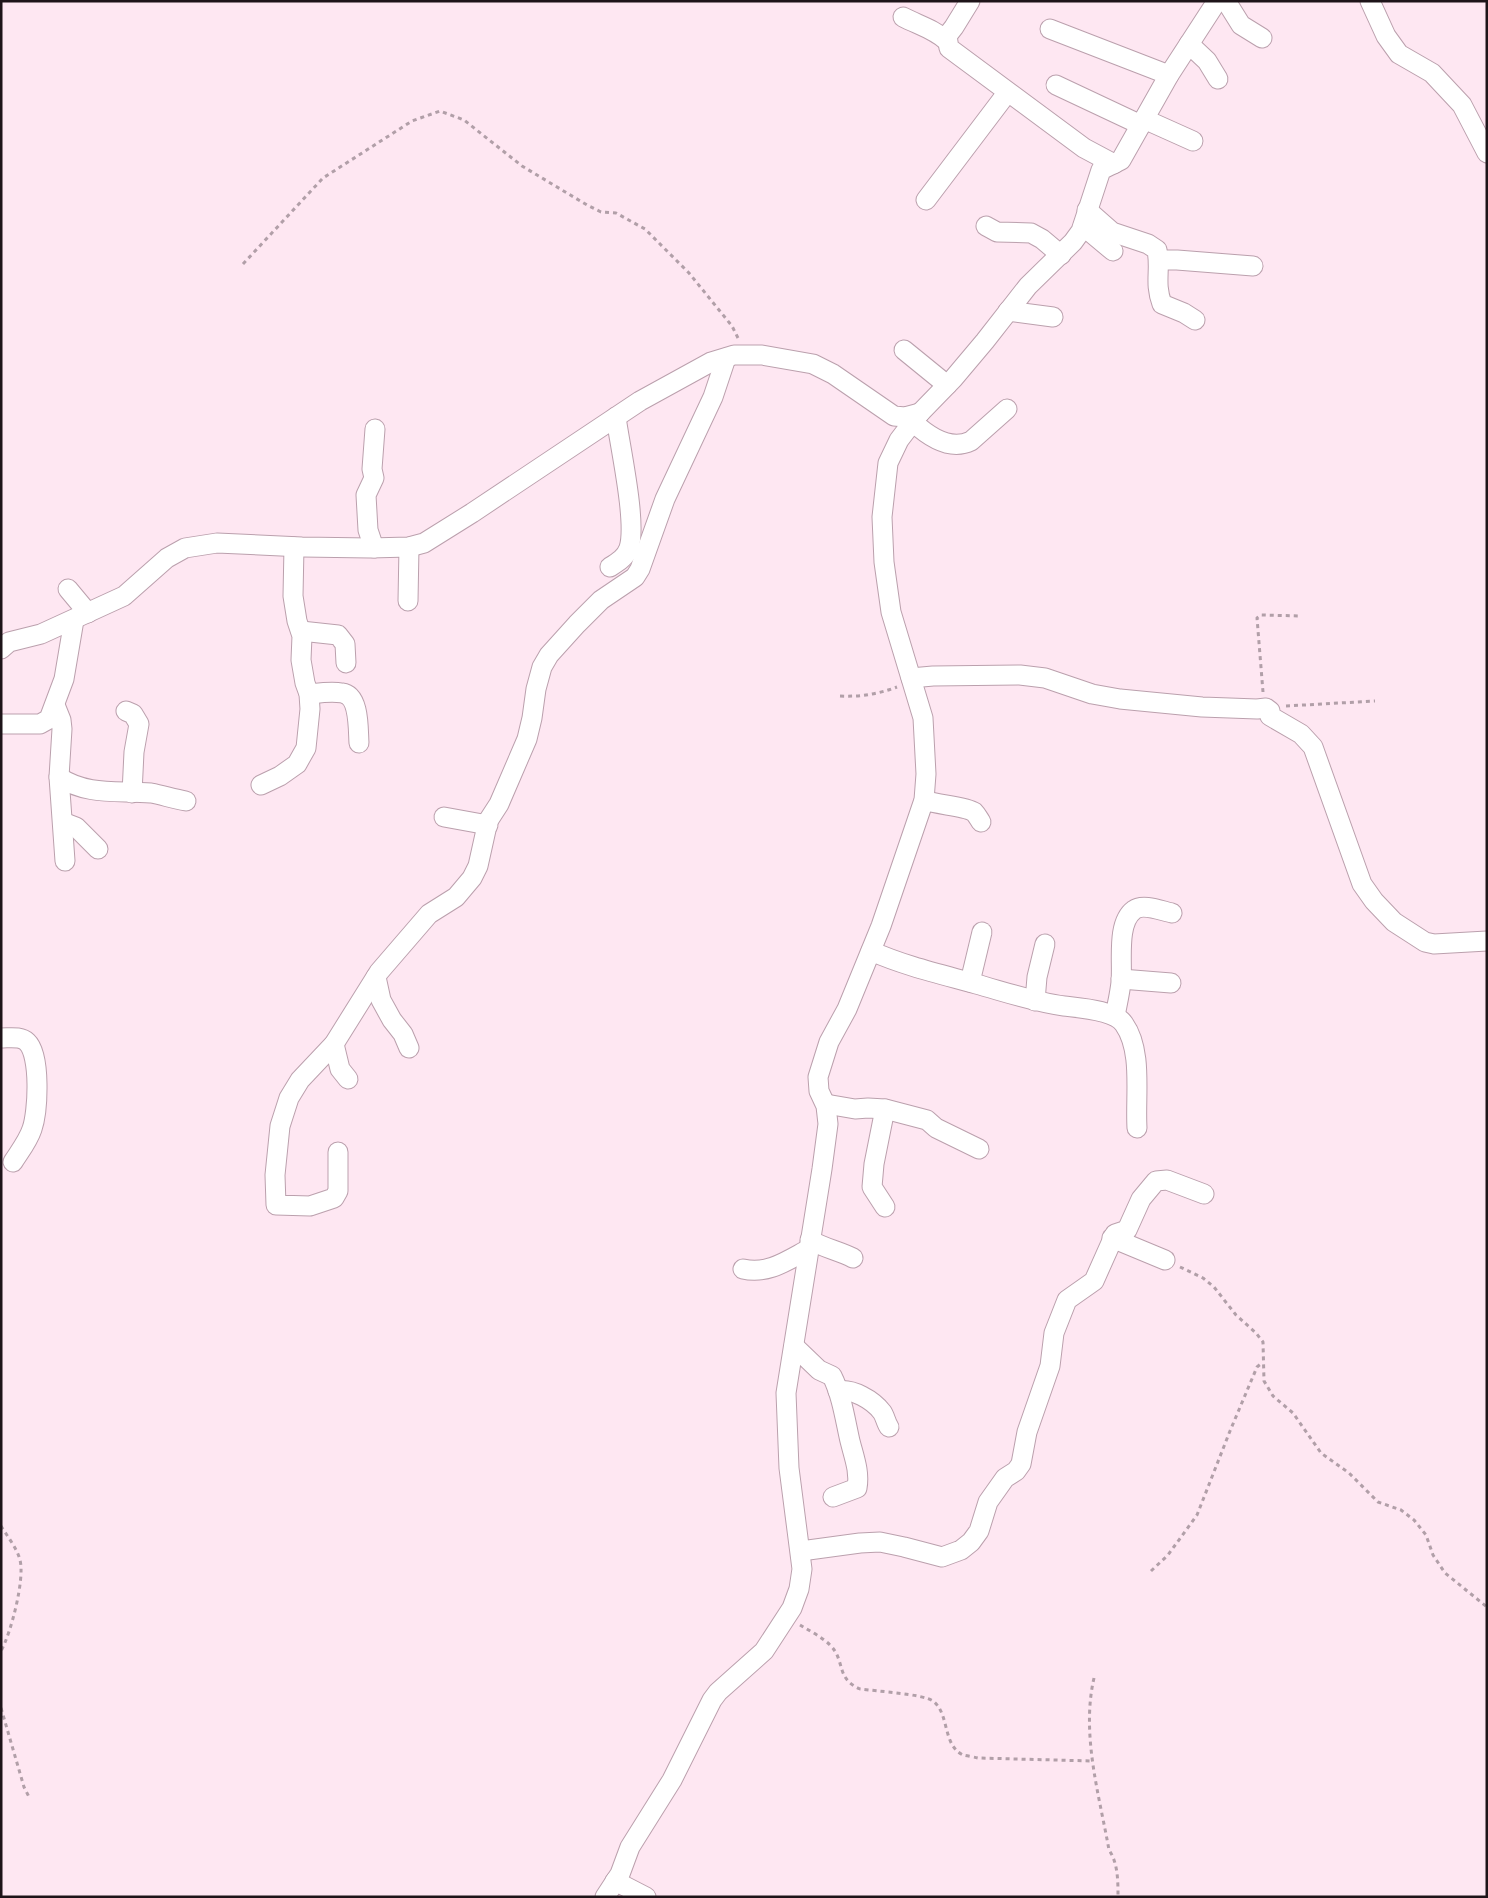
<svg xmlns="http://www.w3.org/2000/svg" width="1488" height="1898" viewBox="0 0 1488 1898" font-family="'Sofia Sans Condensed',sans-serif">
<rect width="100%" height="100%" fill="#fee7f2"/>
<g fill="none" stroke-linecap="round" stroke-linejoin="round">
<g stroke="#bba0ad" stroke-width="21">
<g id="minor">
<polyline points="970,1 954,27 947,36 949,48 1084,148 1114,164"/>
<polyline points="1226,1 1241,25 1262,38"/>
<polyline points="1370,1 1386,36 1399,54 1432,73 1462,105 1487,153"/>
<path d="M903 17C918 25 934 29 947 41"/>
<polyline points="1050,29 1169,75"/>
<polyline points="1189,44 1207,61 1218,79"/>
<polyline points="1056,85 1141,125"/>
<polyline points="1144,119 1193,141"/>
<polyline points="926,200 1007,93"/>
<path d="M1087 210 1112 232 1148 244 1157 250C1161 271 1154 282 1162 304L1184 313 1195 320"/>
<polyline points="986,226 997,232 1031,233 1042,239 1061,255"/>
<polyline points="1083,226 1113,251"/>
<polyline points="1159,260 1177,260 1253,266"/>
<polyline points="1008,311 1053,317"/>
<polyline points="904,350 947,385"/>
<path d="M913 422C928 436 950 451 971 441L1007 409"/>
<polyline points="374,548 368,530 366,495 374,478 372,469 375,429"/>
<path d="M610 567C618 562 626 557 629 548 637 522 620 447 616 417"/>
<polyline points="68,589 88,613"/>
<polyline points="408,601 409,547"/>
<polyline points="301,631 338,635 345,644 346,663"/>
<polyline points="1,649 9,642 41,634 124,596 167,558 185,548 217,543 302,547 370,548 409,547 424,543 472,513 640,401 711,362 734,355 762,355 813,364 833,374 894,416 905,417 920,413"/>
<polyline points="911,678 933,676 1020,675 1045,678 1092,694 1120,699 1202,707 1257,709 1266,708 1270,711 1270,716 1301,734 1313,747 1362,884 1374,901 1394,922 1425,942 1434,944 1487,941"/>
<path d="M309 694C319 693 331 691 342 693 360 695 358 730 359 743"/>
<polyline points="55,705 61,720 62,729 59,777 65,861"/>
<polyline points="126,711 133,714 139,724 134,752 132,793"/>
<polyline points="1,724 40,724 49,719 64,679 74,620"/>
<path d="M59 777C87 796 119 790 151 793 162 795 174 799 186 801"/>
<polyline points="261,785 280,776 297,764 306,748 310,709 309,694 305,683 301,660 302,636 297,621 293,596 294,547"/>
<path d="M924 800C937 805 965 806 974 812 977 815 979 819 981 822"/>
<polyline points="444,817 488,825"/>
<polyline points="63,822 76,827 98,849"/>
<path d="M871 951C905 966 940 974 976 984 1005 992 1034 1002 1064 1006 1080 1008 1115 1010 1124 1024 1143 1051 1135 1095 1137 1128"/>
<polyline points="376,977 381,1000 392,1020 403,1034 409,1048"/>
<polyline points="1121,979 1171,983"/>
<polyline points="970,982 982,932"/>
<polyline points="1035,1001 1037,977 1045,944"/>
<path d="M1115 1016C1117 1005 1120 993 1121 982 1123 963 1116 923 1134 910 1143 903 1162 911 1172 913"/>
<path d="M1 1038C10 1038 21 1036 27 1042 41 1055 38 1112 32 1129 28 1141 20 1151 13 1162"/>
<polyline points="334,1044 340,1069 348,1079"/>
<polyline points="826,1104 855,1109 868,1108 885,1109 927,1120 936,1128 979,1149"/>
<polyline points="338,1152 338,1191 334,1198 310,1206 276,1205 275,1175 280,1126 289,1098 300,1080 334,1044 379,972 429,914 456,897 472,878 478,866 488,821 499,804 527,739 532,718 536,689 542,667 549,655 577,624 601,600 635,577 640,569 665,499 713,397 726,358"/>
<polyline points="885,1207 872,1187 874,1164 885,1109"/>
<polyline points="1112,1238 1165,1260"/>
<path d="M810 1240C824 1248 839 1251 853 1258"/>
<path d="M743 1269C768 1275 788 1260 809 1249"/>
<path d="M794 1346 819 1370 832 1376C842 1396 845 1419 850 1441 854 1457 860 1472 857 1488L833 1497"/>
<path d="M838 1391C852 1388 873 1400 882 1412 885 1416 886 1423 889 1427"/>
<polyline points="801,1551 860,1543 880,1542 904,1547 942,1557 961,1550 971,1542 979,1531 988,1502 1005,1478 1016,1471 1021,1464 1027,1432 1050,1366 1054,1333 1067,1300 1094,1281 1115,1234 1127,1230 1141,1199 1156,1181 1167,1180 1204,1194"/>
<polyline points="615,1881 646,1897"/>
<polyline points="605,1897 620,1874 630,1847 672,1780 712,1700 718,1692 764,1651 792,1608 799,1589 802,1569 789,1468 786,1393 822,1169 828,1124 826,1106 819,1091 818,1077 829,1042 847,1009 881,926 924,800 926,774 923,718 891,612 884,562 882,517 888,463 899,440 918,415 953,379 985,341 1028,286 1073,242 1081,231 1101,170 1121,160 1169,75 1217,1"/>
</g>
</g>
<g stroke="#b19fa8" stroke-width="3" stroke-dasharray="4 4" stroke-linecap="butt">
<polyline points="243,264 323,178 412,121 440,111 464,120 522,166 587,205 601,212 616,213 645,229 689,273 732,326 738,338"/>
<polyline points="1263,692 1257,618 1261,615 1301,616"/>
<path d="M840 696C861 697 878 694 897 687"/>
<polyline points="1286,706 1375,701"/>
<polyline points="1180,1267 1203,1278 1214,1287 1236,1315 1256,1333 1263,1342 1264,1381 1273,1396 1293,1413 1321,1453 1349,1473 1378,1502 1401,1510 1414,1520 1426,1535 1433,1555 1445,1573 1487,1607"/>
<path d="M1 1526C7 1536 17 1548 20 1560 25 1579 11 1633 1 1651"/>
<polyline points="1151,1571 1168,1555 1197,1515 1230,1431 1257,1367 1262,1363"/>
<path d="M800 1625C810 1631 822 1637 830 1645 846 1661 835 1678 860 1689 875 1691 923 1694 933 1701 950 1714 942 1745 963 1755 967 1756 974 1757 978 1758L1093 1761"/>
<path d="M1094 1678C1081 1734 1099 1794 1109 1850 1118 1863 1118 1881 1118 1897"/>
<polyline points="1,1708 24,1787 30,1799"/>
</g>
<use href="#minor" stroke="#fff" stroke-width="19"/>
</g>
<rect width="1488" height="1898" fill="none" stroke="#1e1419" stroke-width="5"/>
</svg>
